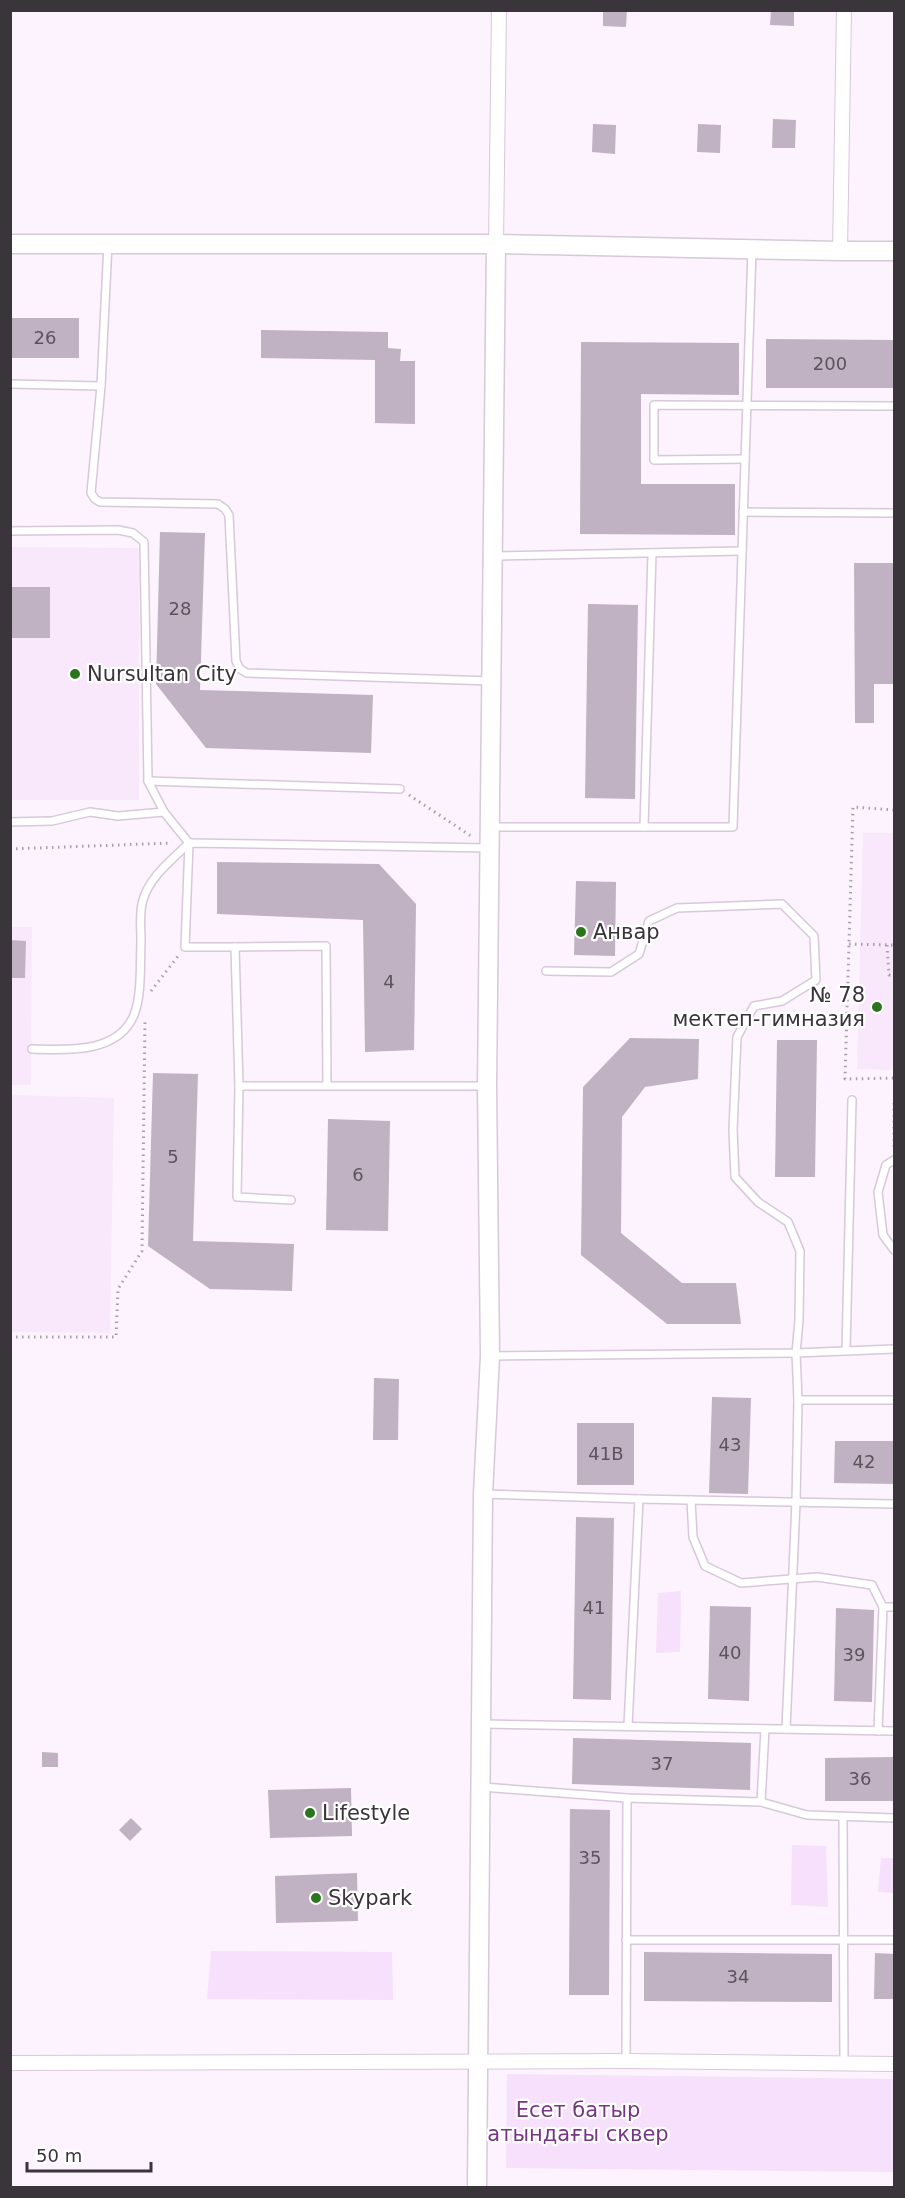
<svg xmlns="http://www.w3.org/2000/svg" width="905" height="2198" viewBox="0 0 905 2198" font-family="'DejaVu Sans',sans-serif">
<rect width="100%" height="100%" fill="#fcf3fe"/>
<g fill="#f9e8fc">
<polygon points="11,547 139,548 139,800 11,800"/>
<polygon points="863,833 894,833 894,1070 857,1069"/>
<polygon points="11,927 32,927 31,1085 11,1085"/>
<polygon points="11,1095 114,1098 110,1333 11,1332"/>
</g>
<g fill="#f7e0fc">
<polygon points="681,1591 680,1652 656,1653 658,1593"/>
<polygon points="792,1845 826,1846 828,1907 791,1905"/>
<polygon points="881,1858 894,1858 894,1893 878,1892"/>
<polygon points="211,1951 392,1952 393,2000 207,1999"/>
<polygon points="507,2074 894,2079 894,2172 506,2168"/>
</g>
<g fill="#c0b1c3">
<polygon points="603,10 627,10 626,27 603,26"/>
<polygon points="771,10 794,10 794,26 770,25"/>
<polygon points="773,119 796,120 795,148 772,148"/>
<polygon points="593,124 616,125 615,154 592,152"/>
<polygon points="698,124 721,125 720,153 697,152"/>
<rect x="10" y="318" width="69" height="40"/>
<polygon points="261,330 388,332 388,348 401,349 400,361 415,361 415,424 375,423 375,360 261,358"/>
<polygon points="766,339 894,340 894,388 766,388"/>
<polygon points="581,342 739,343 739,395 641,394 641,484 735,484 735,535 580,534"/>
<polygon points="160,532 205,533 200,690 373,695 371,753 206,748 156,684"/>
<polygon points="854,563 894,563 894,684 874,684 874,723 855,723"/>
<rect x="10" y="587" width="40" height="51"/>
<polygon points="588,604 638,605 635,799 585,798"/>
<polygon points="217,862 379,864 416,904 414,1050 365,1052 363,920 217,914"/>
<polygon points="576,881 616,882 615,956 574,955"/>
<polygon points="10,940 26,941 25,978 10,978"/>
<polygon points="630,1038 699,1039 698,1079 645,1087 622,1117 621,1233 682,1283 736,1283 741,1324 667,1324 581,1255 583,1087"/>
<polygon points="777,1040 817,1040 815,1177 775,1177"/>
<polygon points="153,1073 198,1074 193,1241 294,1244 292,1291 210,1289 148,1246"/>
<polygon points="328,1119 390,1121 388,1231 326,1230"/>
<polygon points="374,1378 399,1379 398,1440 373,1440"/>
<polygon points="712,1397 751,1398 748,1494 709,1493"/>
<rect x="577" y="1423" width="57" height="62"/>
<polygon points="835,1441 894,1441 894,1484 834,1483"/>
<polygon points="576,1517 614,1518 611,1700 573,1699"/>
<polygon points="710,1606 751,1607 749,1701 708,1699"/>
<polygon points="836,1608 874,1610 872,1702 834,1701"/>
<polygon points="573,1738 751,1743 750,1790 572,1784"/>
<polygon points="42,1752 58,1753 58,1767 42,1767"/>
<polygon points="894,1757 894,1801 825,1801 825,1758"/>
<polygon points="351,1788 352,1836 270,1838 268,1790"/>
<polygon points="570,1809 610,1810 609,1995 569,1995"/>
<polygon points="131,1818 142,1829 130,1841 119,1830"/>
<polygon points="357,1873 358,1921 276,1923 275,1876"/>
<polygon points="644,1952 832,1954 832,2002 644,2001"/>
<polygon points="875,1953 894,1954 894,1999 874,1999"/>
</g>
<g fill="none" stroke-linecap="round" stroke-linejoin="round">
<g stroke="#d7c8da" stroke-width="10">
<g id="service">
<polyline points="108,244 101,386 91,493 95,499 100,502 218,504 225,509 229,515 236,661 240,669 247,673 491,681"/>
<polyline points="10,384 101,386"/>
<polyline points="745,459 654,460 654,405 894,406"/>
<polyline points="743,512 894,513"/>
<path d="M10 531 118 530 133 533 144 542 148 781 164 812 189 843C172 860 150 876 143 900 139 912 141 928 141 941 140 963 142 995 134 1015 118 1054 66 1050 32 1049"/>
<polyline points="493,556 742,551"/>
<polyline points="148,781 400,789"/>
<polyline points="10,822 52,821 90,812 118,816 164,812"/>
<polyline points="491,827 733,827 752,250"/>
<polyline points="644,827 652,553"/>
<polyline points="235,947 326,946 327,1084"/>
<polyline points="546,971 611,972 639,954 649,921 677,908 782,904 814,936 816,980 782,1001 754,1006 737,1037 733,1130 735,1177 758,1202 788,1222 800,1251 799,1320 796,1353 798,1400 796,1502 786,1729"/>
<polyline points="239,1086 486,1086"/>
<polyline points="894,1160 886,1165 878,1192 883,1235 894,1250"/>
<polyline points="291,1200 237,1197 239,1086 235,947 185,947 189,843 489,848"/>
<polyline points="846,1350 852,1100"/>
<polyline points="492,1356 796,1353 894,1349"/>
<polyline points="798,1400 894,1400"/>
<polyline points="483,1494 639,1499 628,1726"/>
<polyline points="639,1499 894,1504"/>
<polyline points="691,1500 693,1537 705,1566 741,1583 817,1577 872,1585 883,1607"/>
<polyline points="483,1724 894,1731"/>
<polyline points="878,1731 883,1607 894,1607"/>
<polyline points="482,1787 627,1798 761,1802 807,1815 894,1818"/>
<polyline points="761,1802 765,1729"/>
<polyline points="843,1817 844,2063"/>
<polyline points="626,1940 894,1940"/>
<polyline points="626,2061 627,1798"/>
</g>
</g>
<g stroke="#d7c8da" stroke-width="16">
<g id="minor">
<polyline points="496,244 499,10"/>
<polyline points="840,251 844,10"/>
<polyline points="10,2063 626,2061 894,2064"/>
</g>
</g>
<g stroke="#d7c8da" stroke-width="21">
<g id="tertiary">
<polyline points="10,244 496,244 840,251 894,251"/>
<polyline points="477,2188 483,1494 490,1356 487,1086 496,244"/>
</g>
</g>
<g stroke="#a69ea8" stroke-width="3" stroke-dasharray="1.5 4.5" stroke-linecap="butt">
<polyline points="409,795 471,836"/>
<polyline points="894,810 853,807 845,1079 894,1078"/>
<polyline points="10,849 172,843"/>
<polyline points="849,944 894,945"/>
<polyline points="887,945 889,975 894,975"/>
<polyline points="151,991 178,956"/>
<polyline points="894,1103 894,1147"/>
<polyline points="10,1337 116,1337 118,1289 142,1251 145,1020"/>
</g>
<use href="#service" stroke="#fff" stroke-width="7"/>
<use href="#minor" stroke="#fff" stroke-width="14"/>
<use href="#tertiary" stroke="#fff" stroke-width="18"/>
</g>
<g fill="#2b761c" stroke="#fff" stroke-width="2">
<circle cx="75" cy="674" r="6"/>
<circle cx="581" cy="932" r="6"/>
<circle cx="877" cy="1007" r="6"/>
<circle cx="310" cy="1813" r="6"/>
<circle cx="316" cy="1898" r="6"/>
</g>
<g text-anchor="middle" stroke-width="4.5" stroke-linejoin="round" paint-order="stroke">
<g font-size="18" fill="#5c535d">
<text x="45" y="344">26</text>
<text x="830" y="370">200</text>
<text x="180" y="615">28</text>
<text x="389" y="988">4</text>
<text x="173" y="1163">5</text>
<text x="358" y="1181">6</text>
<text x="730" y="1451">43</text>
<text x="606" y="1460">41В</text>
<text x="864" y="1468">42</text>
<text x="594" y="1614">41</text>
<text x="730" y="1659">40</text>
<text x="854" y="1661">39</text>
<text x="662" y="1770">37</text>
<text x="860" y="1785">36</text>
<text x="590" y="1864">35</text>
<text x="738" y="1983">34</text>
</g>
<g font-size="21" fill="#3a343b" stroke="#fff" text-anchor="start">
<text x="87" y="681">Nursultan City</text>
<text x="593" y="939">Анвар</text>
<text x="865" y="1002" text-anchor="end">№ 78<tspan x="865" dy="24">мектеп-гимназия</tspan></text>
<text x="322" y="1820">Lifestyle</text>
<text x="328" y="1905">Skypark</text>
</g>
<g font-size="21" fill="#783586" stroke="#fff">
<text x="578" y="2117">Есет батыр<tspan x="578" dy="24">атындағы сквер</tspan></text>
</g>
</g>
<rect width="905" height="2198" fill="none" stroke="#3a343b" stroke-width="24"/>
<path d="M27 2162v9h124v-9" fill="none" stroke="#3a343b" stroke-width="3"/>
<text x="36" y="2162" font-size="18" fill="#3a343b" stroke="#ffffff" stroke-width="4.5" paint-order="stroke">50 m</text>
</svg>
